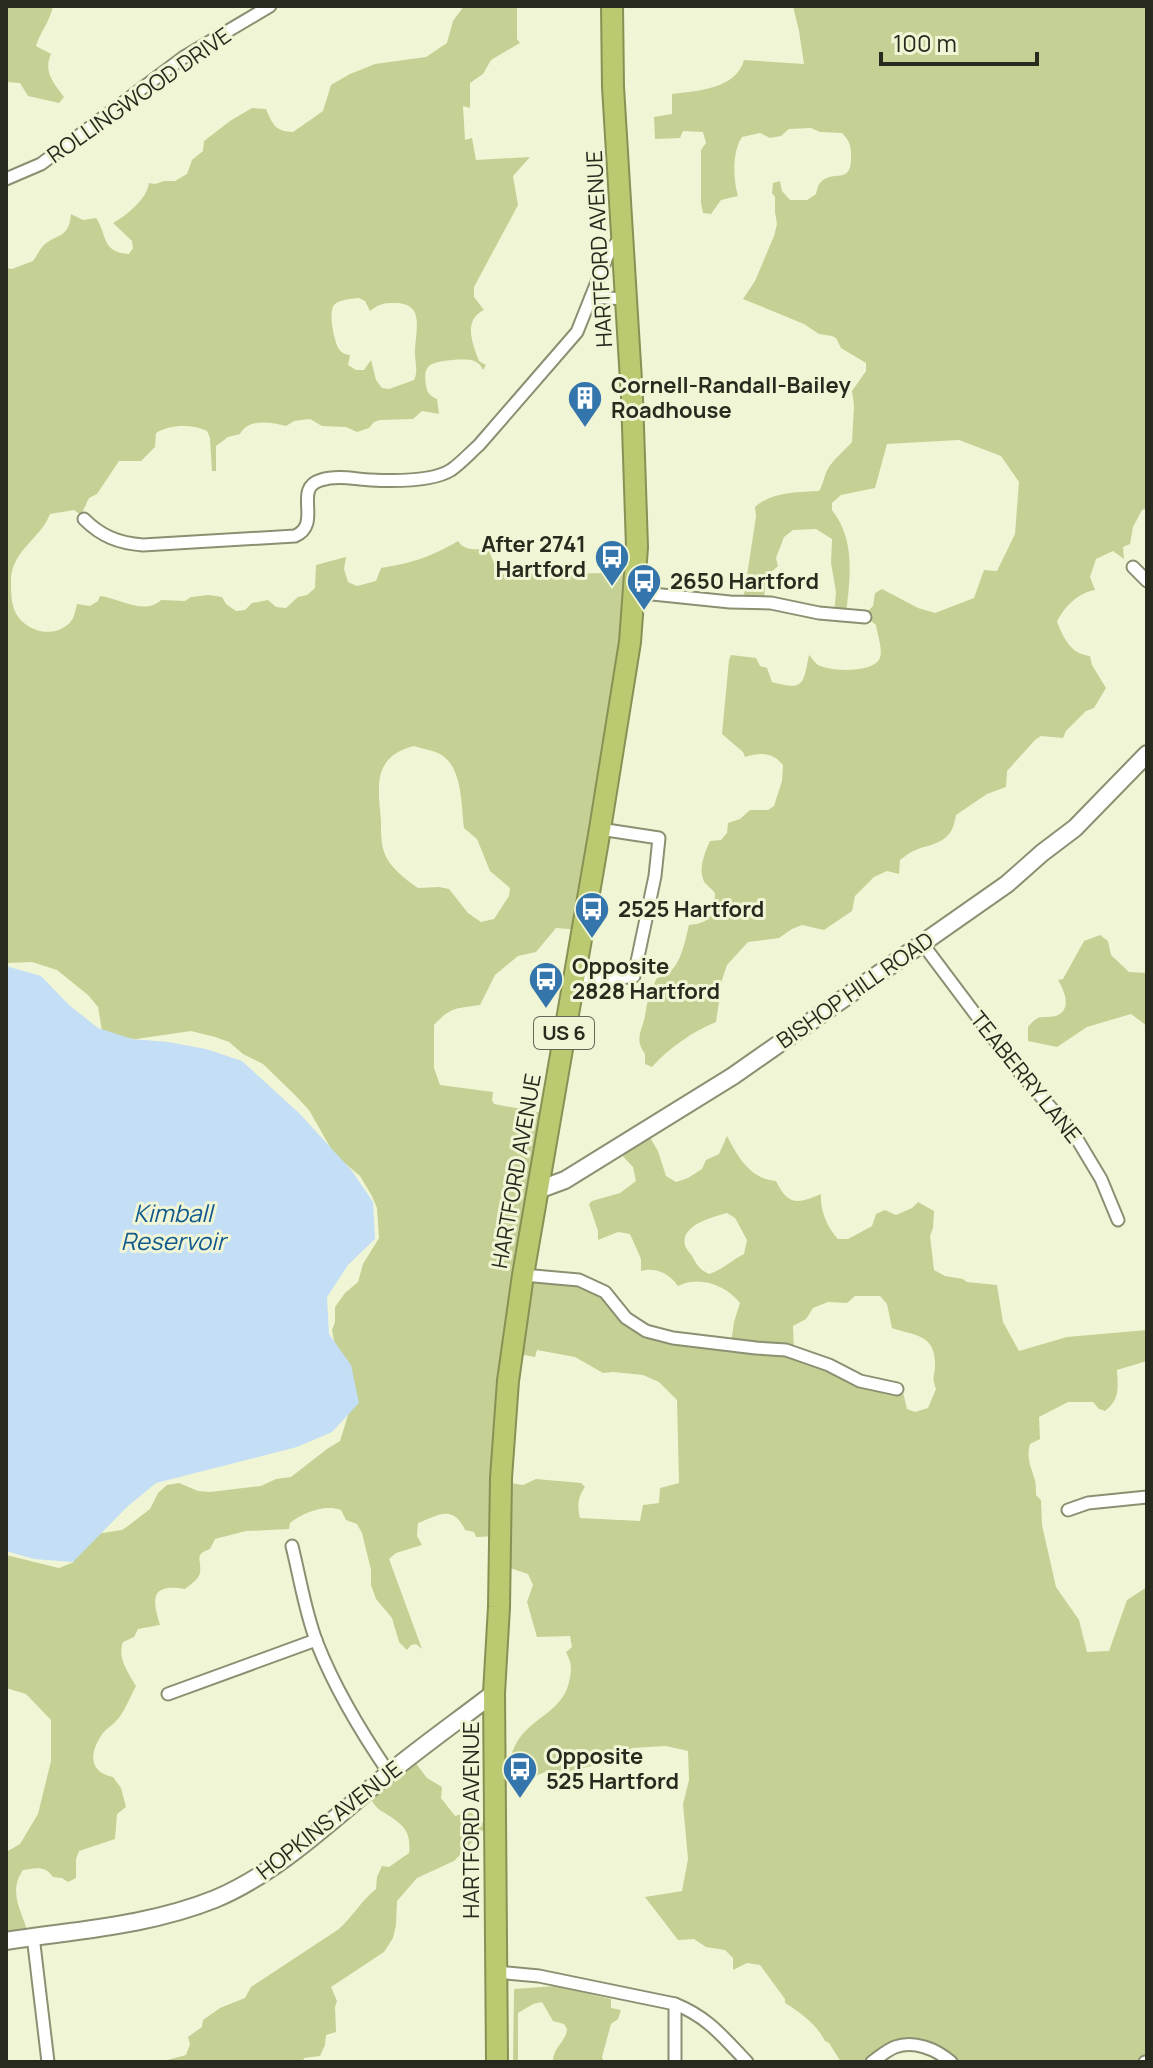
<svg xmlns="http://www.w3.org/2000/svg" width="1153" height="2068" viewBox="0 0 1153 2068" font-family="Manrope,sans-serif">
<rect width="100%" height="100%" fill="#f0f6d5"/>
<g fill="#c5d095" fill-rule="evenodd">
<path d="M6 6H53C49 24 41 30 36 46L51 54C43 72 54 83 64 97L59 103 28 96 20 83 6 82Z"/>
<path d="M464 6H517V39L520 43 491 60 483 74 470 83V108L463 106 465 140 472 138 476 160 530 157 513 176 518 205 474 287V297L484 310C463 320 472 343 479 361L486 365 483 370C480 365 480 364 474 361 467 358 435 360 429 366 424 371 425 378 426 385 427 393 430 396 437 399L439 414 422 411 413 419 380 420 374 422 369 428 357 432 346 427 322 426 310 419 294 421 286 426C271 422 248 418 240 434L228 437 216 446V471H212L210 438 207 431C193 424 170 424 156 433L155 447 141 461H119L97 494 89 498 81 515 74 510 50 514C41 538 13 550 11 578 11 587 11 601 14 609 21 629 49 639 66 626 74 621 75 612 77 604L90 606 98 601 100 596C119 598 144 616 161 600L185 601 191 597 209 595 222 597 226 604 236 611 245 610 252 603 268 600 276 607 286 608 298 597 307 595 315 588 316 565 346 557 344 569 348 582 357 586 376 581 381 568C412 563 431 557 458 541 466 553 477 547 489 551L499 575 524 570 526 574 609 573 636 576 581 930 556 928 536 952 518 956 495 975 480 1005C455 1009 452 1006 434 1025V1068L440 1085 493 1092 492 1100 494 1104 548 1114 523 1270 581 1280 645 1331 731 1343 734 1322 740 1303C726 1285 699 1275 678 1286 669 1273 655 1267 641 1271V1259L630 1234 618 1232 598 1240V1231L589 1204 592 1201 620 1193 636 1181 633 1167 616 1149 645 1129 658 1151 666 1176 676 1182 688 1178 702 1169 706 1160 719 1154 727 1136C738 1157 750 1179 776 1181 788 1206 798 1204 821 1194 820 1211 827 1227 838 1239H848L872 1226 876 1214 885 1210 896 1215 912 1208 918 1202 934 1211 933 1228 930 1236 934 1270 945 1276 963 1279 967 1282 997 1285 1003 1322 1019 1351 1067 1337 1147 1330V1361L1117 1370C1118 1388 1120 1399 1105 1411L1099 1409 1093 1402H1068L1039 1417 1040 1439 1030 1444C1026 1458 1031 1467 1035 1480 1036 1485 1036 1490 1036 1495L1041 1500 1042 1525 1056 1587 1079 1620 1087 1652 1109 1651 1127 1600 1147 1587V2061L953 2062 920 2047 899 2050 878 2062H841L829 2043 825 2041C817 2025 800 2012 785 2003V1999L760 1965 747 1963 733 1970V1958L725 1950 706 1947 694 1939 678 1940 645 1897 682 1891 688 1859 683 1804 689 1780 688 1751 666 1746 632 1748 617 1760 562 1773 545 1772 531 1778 523 1784H508C508 1771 510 1753 517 1742 531 1718 563 1711 569 1682 572 1669 572 1664 566 1652L572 1647 570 1636 537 1637 527 1602 533 1585 528 1574 510 1568 498 1536 476 1537 474 1532 465 1530C453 1504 439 1515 418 1523L417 1536 422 1545 396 1553 389 1559 422 1649 416 1644 411 1645 407 1650 399 1642 392 1618 376 1599 371 1585V1570L362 1533 357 1524 346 1520 341 1510C324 1504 303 1513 290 1523L289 1529 246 1531 215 1539 210 1549C193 1555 202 1559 200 1573 198 1580 191 1584 185 1589 150 1583 152 1599 160 1625L138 1629 134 1637 123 1642C117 1658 128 1672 136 1686 130 1697 125 1711 117 1720 113 1725 107 1728 103 1733 90 1751 87 1772 113 1777L121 1788 126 1807 117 1814 115 1839 79 1851 76 1859V1878L68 1882 62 1878 53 1877C45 1865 36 1868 23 1870 7 1893 23 1913 29 1936L6 1940V1852L20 1844 38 1814 51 1761V1720L26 1694 6 1688V1555L59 1568 74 1562 71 1554 89 1535 122 1530 128 1526 150 1509 158 1493 167 1485 179 1483 198 1491 210 1492 261 1486 276 1479 291 1477 327 1449 340 1441 353 1399 334 1341 332 1330 335 1322V1307L345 1293 358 1282 363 1264 379 1238 377 1208 372 1196 360 1176 334 1154 309 1110 295 1095 263 1064 243 1054 229 1042 215 1037 191 1031 136 1039 113 1037 102 1031 98 1007 88 995 57 970 32 962 6 963V268L12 269 33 261C37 256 40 248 45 244 60 233 69 237 71 214L83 220 96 218C107 233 101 253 129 254L133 248 132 241 113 223C127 215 147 199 149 183L155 184 164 181H175L187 174 192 160 203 151 204 141 230 121 252 108 266 109C273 125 275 131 293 132L323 111 331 85 350 74 375 64 426 57 447 43 453 21ZM359 298 365 301 370 311C379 304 383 303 393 303 425 302 416 328 415 349 414 361 419 369 414 380L389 389 382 388 376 380 371 360 364 370H356L348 365 350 355C344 354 343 354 339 349 334 342 328 312 334 305 339 299 352 299 359 298ZM414 746C422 749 433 750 440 754 463 767 461 805 464 828L477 839 490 871 510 888 509 896 494 919 481 922 468 913 449 889 439 887 418 888C405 879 389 867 384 852 381 843 381 831 381 821 378 786 372 757 414 746ZM727 1213 735 1218 747 1240 744 1254C732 1260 722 1270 709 1274 700 1270 697 1265 692 1256 690 1253 686 1249 685 1245 680 1225 713 1217 727 1213ZM855 1296H880L887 1304 892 1328C915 1336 935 1334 935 1364 935 1378 931 1374 936 1389L928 1408 915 1412 907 1409 903 1392 896 1389 794 1351 793 1326 806 1319 813 1308 828 1302 847 1303ZM537 1350 575 1357 603 1373 613 1372 643 1375 659 1382 677 1400 679 1483 660 1488 659 1503 643 1505 640 1521 580 1518C577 1505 578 1497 585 1487L581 1483 536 1479 523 1485 500 1481 513 1353 535 1357Z"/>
<path d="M793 6H1147V508L1142 510 1133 527 1130 544 1123 547 1124 559 1113 551 1096 559 1090 577 1095 590C1079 592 1063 608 1057 622 1064 638 1070 654 1090 656L1092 665 1106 688 1094 708 1086 711 1066 731 1063 738 1041 736 1035 740 1007 771 1006 787 987 794 956 815C955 821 953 830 949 834 941 844 929 845 918 849 912 851 905 856 900 860L899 874 887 871 874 877 855 896 852 911 824 930 802 925 792 929 779 938 748 942 727 965 717 995 719 1002 716 1022C692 1032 669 1048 652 1067L645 1064V1054C634 1039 642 1031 645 1016 647 1002 650 991 657 978 680 974 684 945 689 925 712 923 714 914 715 893 712 889 708 886 705 883 697 871 705 852 710 841L721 840 727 833 728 823 740 819 750 810H768L774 806 782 781 783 765C773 752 760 752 745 757L743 752 722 734 729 660 731 655 756 658 760 666 767 668 772 682C804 691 803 685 809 655 811 657 816 664 818 665 831 672 874 673 880 658 883 648 877 634 876 625L864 615 873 606 875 593 882 589 918 608 935 613 974 598 984 570 997 571 1015 534 1019 482 1001 456 959 440 887 444 875 488 841 495 832 503V510C856 540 850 579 846 614H834L836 592 831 563 832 539 816 529 793 530 784 537 776 558 778 566 766 577 764 599 743 601 756 517 755 507C771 492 798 492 819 491 824 483 824 474 829 467 835 458 845 450 852 442L854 405 852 391 866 371V363L841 348 836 338 832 336 819 334 804 324 743 299 755 281 774 236 777 224 775 212V197L772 193 773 183 780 181 782 191 790 200H807L816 194C817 190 818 184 821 182 833 169 852 186 851 156 851 145 850 142 842 133L820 132 811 128 789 129 781 136 770 138 760 133 742 137C732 152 733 179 738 196L721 200 711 214 703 213 701 203V150L706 143 703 132 683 131 680 138 655 139 654 117 672 114V94C697 91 736 89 744 60L804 64 799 31Z"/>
<path d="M1100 935 1108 941 1111 955 1129 972 1147 973V1026L1131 1014 1087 1027 1057 1047 1028 1041V1027C1031 1023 1034 1020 1038 1018 1044 1016 1052 1018 1058 1015 1072 1008 1064 990 1058 980L1063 979 1084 941Z"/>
<path d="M411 1757 427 1778 442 1787 441 1798 455 1816 470 1811 480 1822 489 1824 454 1861 417 1878 397 1901 396 1925 393 1938 384 1952 331 1987 337 2001 335 2007 336 2032 326 2035 325 2045 320 2056 304 2058 303 2062H160L186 2055 190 2044 188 2037 202 2027 203 2020 220 2008 245 1998 251 1987 339 1929C353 1916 361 1901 376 1889L377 1877 382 1866 389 1867 409 1853C412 1830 401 1823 383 1812 376 1809 371 1799 366 1792Z"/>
<path d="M556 1986 611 1999V2008L621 2010 618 2019 611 2024 602 2057 604 2062H553C553 2047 566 2042 567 2029L564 2024 553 2021 542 2002 533 2004 518 2013V2062H513L514 1989Z"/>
</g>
<polygon fill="#c4def5" points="6,966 41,976 69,1005 98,1028 132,1039 168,1042 206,1049 242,1061 300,1114 352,1171 373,1202 375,1239 348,1265 327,1297 329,1334 351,1365 359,1403 332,1432 297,1447 156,1483 127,1507 73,1562 34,1559 6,1551"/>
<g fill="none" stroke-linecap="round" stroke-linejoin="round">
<g stroke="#8a9071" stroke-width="15">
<g id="street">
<polyline points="6,179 41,164 184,57 270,6"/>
<polyline points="591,297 626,299"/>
<path d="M84 519C101 536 118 543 143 545L295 536C323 524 292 488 321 480 337 475 354 479 371 480 392 481 432 482 451 470 461 463 470 453 479 445L577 332 609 252 622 236"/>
<polyline points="1133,567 1147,581"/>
<polyline points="633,592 730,602 771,603 819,613 865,617"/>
<polyline points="922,943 1015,1067 1074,1134 1101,1179 1118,1220"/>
<polyline points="575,975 608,980 634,976 655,876 659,838 600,829"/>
<polyline points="523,1275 579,1280 605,1292 626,1318 646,1331 673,1338 756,1348 786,1350 829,1365 860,1381 897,1389"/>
<polyline points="1068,1510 1088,1503 1147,1497"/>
<path d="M292 1546C300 1578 305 1612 317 1643 335 1689 361 1732 389 1773"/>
<polyline points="168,1694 316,1640"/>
<polyline points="33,1936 48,2062"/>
<path d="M496 1972 539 1976 675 2004C708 2017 723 2037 747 2062"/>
<polyline points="675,2062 675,2004"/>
<path d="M872 2062C879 2057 887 2050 895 2047 914 2040 936 2049 951 2062"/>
<polyline points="1145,2062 1147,2062"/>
</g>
</g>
<g stroke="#8a9071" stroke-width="20">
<g id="secondary">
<polyline points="538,1190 565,1180 733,1076 1007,884 1042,853 1075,828 1147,754"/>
<path d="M6 1941C76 1930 148 1926 215 1899 278 1873 335 1817 388 1774 422 1746 459 1720 494 1693"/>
</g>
</g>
<g stroke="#889154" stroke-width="24">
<polyline id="highway" points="497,2062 494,1693 499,1607 501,1478 508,1381 523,1275 600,829 630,642 637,547 632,397 613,87 612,6"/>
</g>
<use href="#street" stroke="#fff" stroke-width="11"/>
<use href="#secondary" stroke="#fff" stroke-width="16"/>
<use href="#highway" stroke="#bbc971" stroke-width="20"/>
</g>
<defs>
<g id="building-pin" transform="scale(1.8)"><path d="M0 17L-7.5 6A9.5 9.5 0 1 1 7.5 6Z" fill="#3476ac" stroke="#f0f6d5"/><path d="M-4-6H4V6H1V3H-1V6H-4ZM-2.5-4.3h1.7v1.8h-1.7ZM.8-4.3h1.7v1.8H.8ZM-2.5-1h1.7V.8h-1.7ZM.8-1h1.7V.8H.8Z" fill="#fff"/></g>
<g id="bus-pin" transform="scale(1.8)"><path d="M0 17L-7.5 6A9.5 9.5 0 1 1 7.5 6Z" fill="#3476ac" stroke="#f0f6d5"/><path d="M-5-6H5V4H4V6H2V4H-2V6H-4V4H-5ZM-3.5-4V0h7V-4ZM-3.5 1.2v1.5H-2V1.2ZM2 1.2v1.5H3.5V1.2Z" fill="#fff"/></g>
</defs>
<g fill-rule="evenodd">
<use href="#building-pin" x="585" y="398"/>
<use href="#bus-pin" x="612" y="557"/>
<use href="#bus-pin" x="644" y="581"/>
<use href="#bus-pin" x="592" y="909"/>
<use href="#bus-pin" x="546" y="979"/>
<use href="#bus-pin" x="520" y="1769"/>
</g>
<g text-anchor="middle" stroke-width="6" stroke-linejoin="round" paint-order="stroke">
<rect fill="#f0f6d5" stroke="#646755" stroke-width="2" x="534" y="1017" width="60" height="32" rx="6"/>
<g font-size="20" font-weight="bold" fill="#282a1e">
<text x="564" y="1040">US 6</text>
</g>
<g font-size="22" fill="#282a1e" stroke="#f0f6d5">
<text transform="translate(139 95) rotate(-35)" y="8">ROLLINGWOOD DRIVE</text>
<text transform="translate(599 249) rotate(-93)" y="8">HARTFORD AVENUE</text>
<text transform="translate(855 990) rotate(-35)" y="8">BISHOP HILL ROAD</text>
<text transform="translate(1026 1077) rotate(51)" y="8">TEABERRY LANE</text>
<text transform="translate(516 1171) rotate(-80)" y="8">HARTFORD AVENUE</text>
<text transform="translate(329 1820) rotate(-38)" y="8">HOPKINS AVENUE</text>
<text transform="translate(471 1820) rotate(-90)" y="8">HARTFORD AVENUE</text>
</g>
<g font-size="22" font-weight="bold" fill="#282a1e" stroke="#f0f6d5" text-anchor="start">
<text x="611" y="393">Cornell-Randall-Bailey<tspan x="611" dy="25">Roadhouse</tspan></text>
<text x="586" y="552" text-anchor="end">After 2741<tspan x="586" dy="25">Hartford</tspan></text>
<text x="670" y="589">2650 Hartford</text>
<text x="618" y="917">2525 Hartford</text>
<text x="572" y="974">Opposite<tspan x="572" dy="25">2828 Hartford</tspan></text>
<text x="546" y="1764">Opposite<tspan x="546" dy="25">525 Hartford</tspan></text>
</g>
<g font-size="24" font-style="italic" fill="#10598d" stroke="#f0f6d5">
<text x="173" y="1222">Kimball<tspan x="173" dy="28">Reservoir</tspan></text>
</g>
</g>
<rect width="1153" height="2068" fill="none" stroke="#282a1e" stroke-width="16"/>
<path d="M881 52v12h156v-12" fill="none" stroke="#282a1e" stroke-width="4"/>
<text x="893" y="52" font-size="24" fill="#282a1e" stroke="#f0f6d5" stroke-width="6" paint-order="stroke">100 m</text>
</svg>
